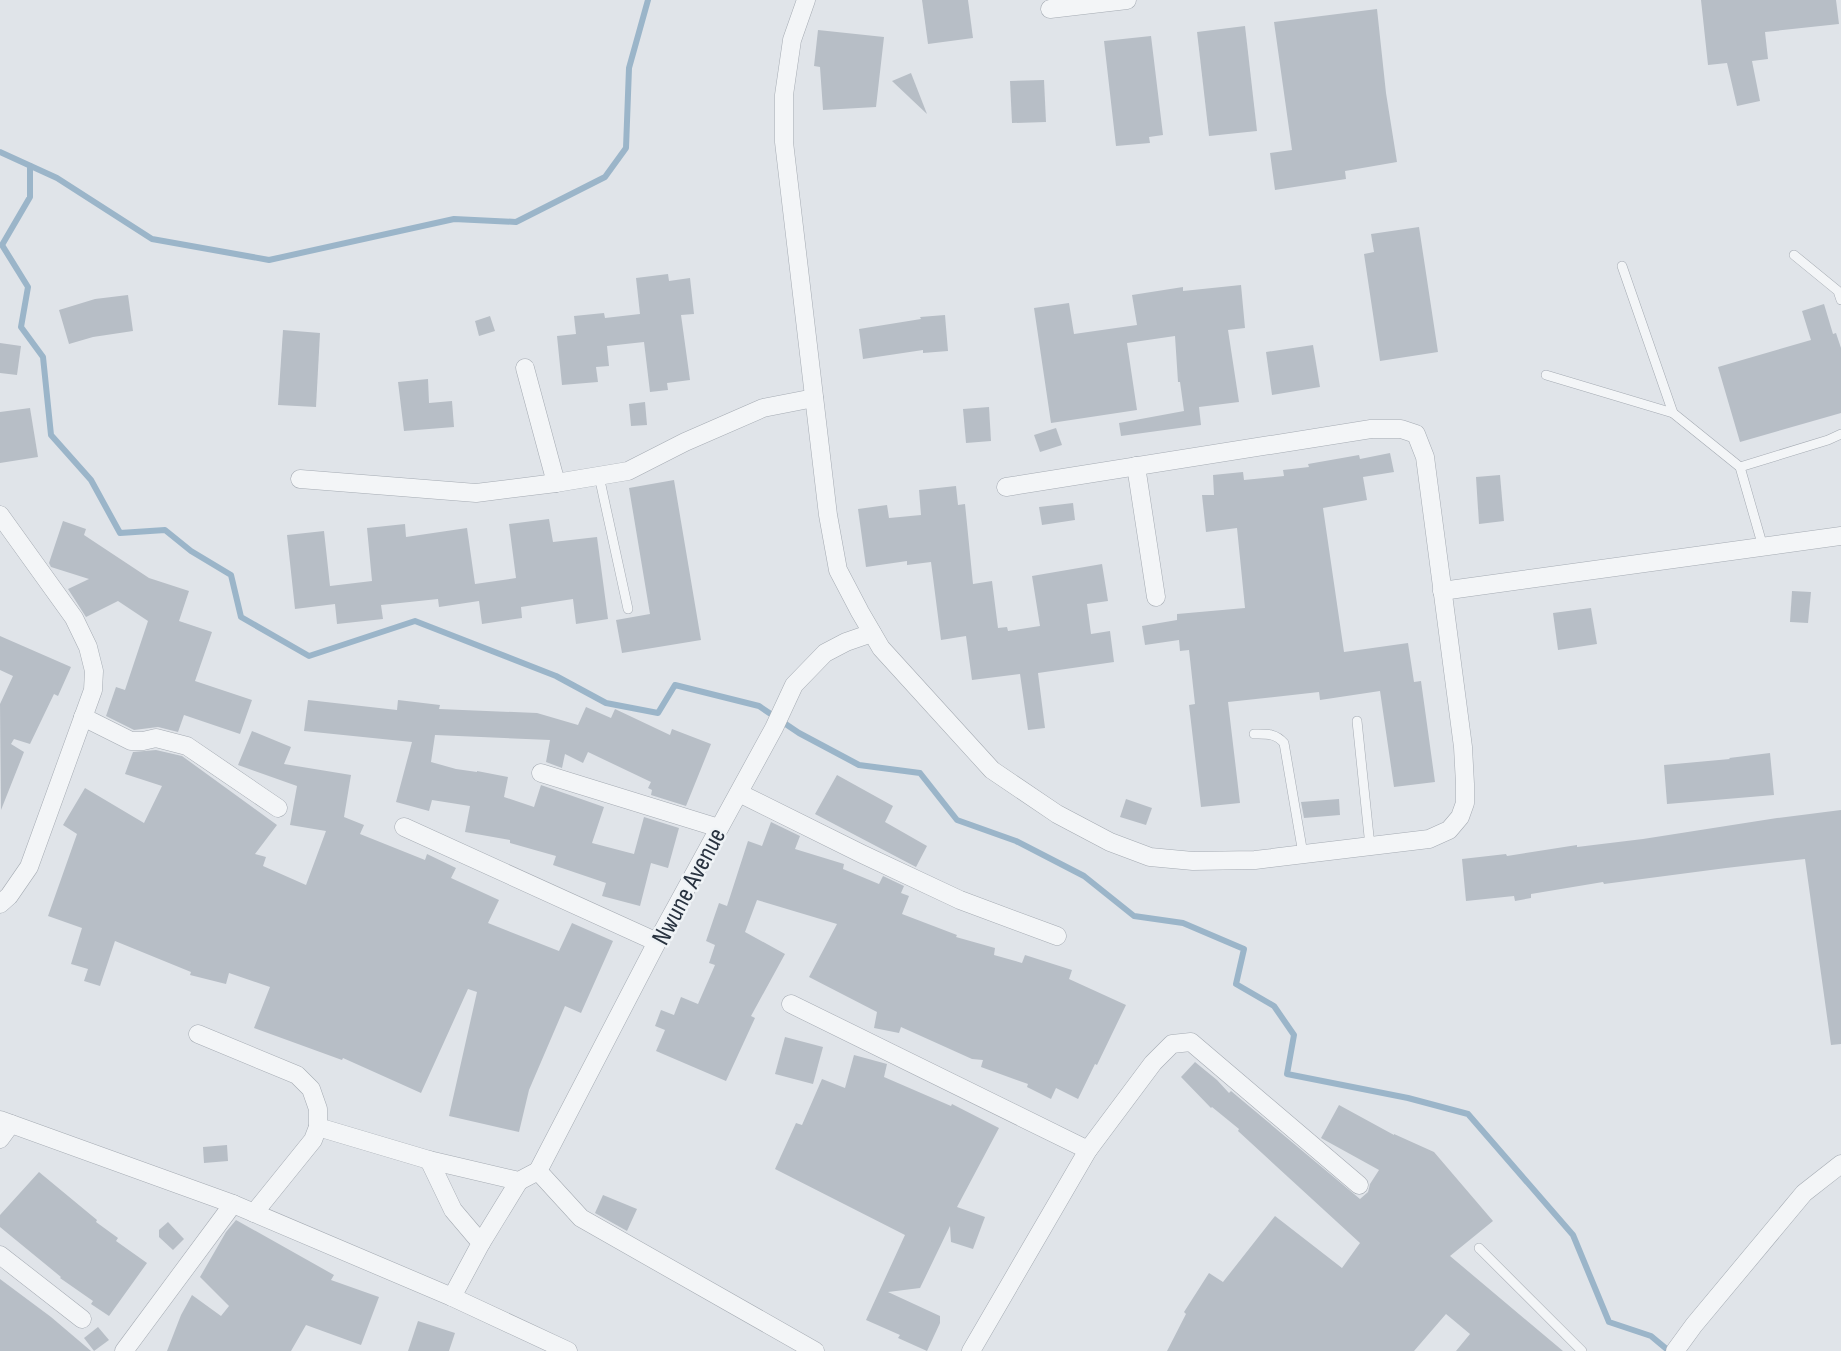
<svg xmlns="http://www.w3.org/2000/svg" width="1841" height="1351" viewBox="0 0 1841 1351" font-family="'Sofia Sans Condensed',sans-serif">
<rect width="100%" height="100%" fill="#e0e4e9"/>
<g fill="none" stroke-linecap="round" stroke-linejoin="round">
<g stroke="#9bb5c9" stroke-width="6">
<polyline points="0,152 57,178 152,239 269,260 454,219 516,222 605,177 626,148 629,68 648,0"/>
<polyline points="30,166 30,197 2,245 28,287 21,327 43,357 51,435 91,480 120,533 165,530 191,551 231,575 241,617 309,656 415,621 556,676 606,703 658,713 675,685 759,706 799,733 859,765 920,773 957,820 1016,841 1084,876 1134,916 1183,923 1244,949 1236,984 1274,1006 1294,1035 1287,1074 1408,1098 1468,1114 1573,1235 1609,1322 1651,1336 1669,1351"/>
</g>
</g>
<g fill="#b7bec6">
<polygon points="922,0 968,0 973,38 928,44"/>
<polygon points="1701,0 1836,0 1839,24 1765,32 1768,59 1752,61 1760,101 1737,106 1727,63 1708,65"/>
<polygon points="1377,9 1386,93 1397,162 1345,171 1346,179 1275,190 1270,153 1292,150 1274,22"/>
<polygon points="1245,26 1257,131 1209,136 1197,32"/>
<polygon points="818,30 884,37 876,107 823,110 820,67 814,66"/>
<polygon points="1151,36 1163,135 1149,137 1150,143 1116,146 1104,41"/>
<polygon points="911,73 927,114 892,81"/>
<polygon points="1044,80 1046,122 1012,123 1010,81"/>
<polygon points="1419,227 1438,352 1380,361 1364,254 1374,252 1371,234"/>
<polygon points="668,274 669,281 690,278 694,314 681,315 690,380 667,383 668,390 650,392 644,342 607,346 609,366 596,367 598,382 562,385 557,336 576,334 574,316 604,313 605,318 640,314 636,278"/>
<polygon points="1241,285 1245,328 1228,330 1239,402 1199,407 1201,425 1121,436 1119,423 1184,411 1180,382 1178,382 1175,336 1127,343 1137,410 1051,423 1034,308 1069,303 1074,334 1137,325 1132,295 1183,287 1183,291"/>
<polygon points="128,295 133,331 93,337 69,344 59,310 95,299"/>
<polygon points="1824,304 1833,334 1836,333 1841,348 1841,413 1740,442 1718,367 1811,340 1802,311"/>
<polygon points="945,315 948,351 923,353 923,350 863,359 859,329 921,319 920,317"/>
<polygon points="490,316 495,331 479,336 475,321"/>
<polygon points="283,330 320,333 316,407 278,405"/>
<polygon points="0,343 21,346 17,375 0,373"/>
<polygon points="1313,345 1320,387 1272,395 1266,352"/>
<polygon points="428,379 429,403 452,401 454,427 404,431 398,382"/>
<polygon points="645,402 647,425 631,426 629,404"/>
<polygon points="989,407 991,441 966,443 963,409"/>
<polygon points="30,408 38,457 0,463 0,412"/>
<polygon points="1056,428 1062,445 1040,452 1034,435"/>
<polygon points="1390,453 1394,472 1363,477 1367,500 1323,508 1344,652 1408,643 1414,682 1421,681 1435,782 1394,787 1380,691 1320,700 1319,692 1228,702 1240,803 1201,807 1189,705 1195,704 1189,650 1180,651 1179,640 1145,645 1142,626 1177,620 1177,614 1245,608 1237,528 1206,532 1202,495 1214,495 1213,475 1243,472 1244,480 1284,476 1283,470 1309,467 1308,464 1359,455 1360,459"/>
<polygon points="1500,475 1504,521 1479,524 1476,477"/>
<polygon points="674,480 701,640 622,653 616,620 650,614 629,488"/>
<polygon points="956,486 958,505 965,504 973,584 992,581 998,628 1007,627 1008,631 1040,626 1032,576 1102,564 1108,601 1087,604 1091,634 1110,631 1114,662 1038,673 1045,728 1028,730 1020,674 972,680 966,636 941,640 931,562 907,565 907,561 866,567 858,509 887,505 889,518 921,515 919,490"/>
<polygon points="1073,503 1075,520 1042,525 1039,507"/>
<polygon points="549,519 553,542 597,537 608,619 576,624 573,599 521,607 522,618 482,624 479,601 439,607 438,599 381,605 383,619 337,624 335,604 295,609 287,535 324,531 330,586 372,581 367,528 405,524 406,537 467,528 475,584 516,578 509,524"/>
<polygon points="63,521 86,529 84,535 149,578 189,591 179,621 212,632 195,681 252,700 240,734 184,715 178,732 158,727 134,730 106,716 116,687 125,690 148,621 118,601 86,617 68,589 89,579 51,567 49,563"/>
<polygon points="1792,591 1811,592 1808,623 1790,622"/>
<polygon points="1591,608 1597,644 1558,650 1553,613"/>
<polygon points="0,636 71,667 58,696 54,694 30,744 14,739 11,744 24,752 1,810 0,704 13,676 0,670"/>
<polygon points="308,700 397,710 398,700 440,705 439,709 537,713 578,725 586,707 611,718 615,709 670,735 672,729 711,744 686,806 651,795 652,790 648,788 651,782 588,752 583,763 565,754 562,768 546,762 550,740 435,735 431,762 456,769 477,772 477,771 508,777 504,797 534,807 541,785 604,807 592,843 634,854 644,817 679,828 668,868 651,863 640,906 602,896 606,883 553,865 556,856 510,843 510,840 465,832 470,806 432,800 429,811 396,802 412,742 304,731"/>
<polygon points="252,731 291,747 284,764 351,775 344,817 364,825 360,834 425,860 427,854 456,868 451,878 499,900 488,923 559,951 572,923 613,941 581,1013 565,1006 529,1090 519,1132 449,1116 477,992 468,989 421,1093 343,1058 342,1060 254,1028 270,987 229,973 226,984 190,975 191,972 115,941 100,986 84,981 88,969 71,964 82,928 48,916 77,834 63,825 85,788 144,823 162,786 125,774 133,752 156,750 182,756 277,825 255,854 266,857 263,866 306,885 326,831 290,825 297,786 238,765"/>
<polygon points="1770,753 1774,795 1667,804 1664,765 1730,759 1729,758"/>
<polygon points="837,775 893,806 885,822 927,846 916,867 815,814"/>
<polygon points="1126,799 1152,808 1146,825 1120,817"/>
<polygon points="1339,799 1340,815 1304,818 1301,802"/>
<polygon points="1841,810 1841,1044 1831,1045 1805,859 1726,868 1604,884 1603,882 1531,894 1531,898 1515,901 1514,896 1466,901 1462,859 1506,854 1507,856 1577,845 1577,847 1643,839 1777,818"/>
<polygon points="771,822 800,836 795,849 844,864 843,869 879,884 883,876 904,886 901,893 909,896 902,914 957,935 956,937 995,948 994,955 1022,963 1025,955 1072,970 1069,979 1126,1005 1097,1065 1095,1064 1078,1099 1056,1088 1051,1099 1027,1087 1028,1084 981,1067 983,1060 972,1059 901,1027 899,1033 874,1028 877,1012 809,977 837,924 757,900 745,932 785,954 751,1016 755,1018 726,1081 656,1051 665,1030 655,1026 661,1010 674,1015 681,997 698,1004 715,965 709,963 715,945 706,941 719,903 727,906 748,841 762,846"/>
<polygon points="785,1037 823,1047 813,1084 775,1074"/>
<polygon points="854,1055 887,1064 884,1077 951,1106 952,1104 999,1128 957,1207 985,1217 973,1249 951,1242 950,1226 920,1288 888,1292 940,1316 940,1323 927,1351 898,1338 900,1335 866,1320 905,1235 775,1169 796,1123 802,1125 822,1079 845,1088"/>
<polygon points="1195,1062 1217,1080 1229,1093 1231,1091 1360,1199 1368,1192 1370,1184 1379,1170 1321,1138 1339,1105 1394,1135 1394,1134 1434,1152 1493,1221 1450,1256 1563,1351 1456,1351 1470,1334 1446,1314 1414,1351 1167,1351 1186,1314 1184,1312 1209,1273 1223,1282 1275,1216 1342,1268 1360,1243 1238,1131 1239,1129 1212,1107 1211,1108 1181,1077"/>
<polygon points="227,1145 228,1161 204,1163 203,1147"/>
<polygon points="39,1172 97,1220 96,1222 118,1238 116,1241 147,1263 109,1316 91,1304 93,1301 60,1278 61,1277 0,1227 0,1215"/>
<polygon points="603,1195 637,1209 627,1231 595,1213"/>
<polygon points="236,1220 334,1275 331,1280 379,1297 361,1345 306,1325 291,1351 167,1351 181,1315 192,1295 221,1316 229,1306 200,1277 226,1232"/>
<polygon points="168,1222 184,1239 173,1250 159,1237 159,1230"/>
<polygon points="0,1279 51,1317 91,1351 0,1351"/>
<polygon points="418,1321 455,1333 449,1351 408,1351"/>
<polygon points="98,1327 109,1340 94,1351 84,1338"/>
</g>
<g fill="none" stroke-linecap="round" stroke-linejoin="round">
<g stroke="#a5abb3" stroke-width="10">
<g id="service">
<polyline points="1794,255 1838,291 1841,300"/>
<polyline points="1622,266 1673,413"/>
<polyline points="1546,375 1673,413 1740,467 1763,547"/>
<polyline points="1740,467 1828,440 1841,434"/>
<polyline points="599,476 628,609"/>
<polyline points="1357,721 1370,846"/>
<path d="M1254 734C1267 734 1275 733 1284 743L1303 854"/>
<polyline points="1479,1248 1582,1351"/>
</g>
</g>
<g stroke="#a5abb3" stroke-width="19">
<g id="minor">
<polyline points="806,0 792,40 784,95 784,142 828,515 838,570 860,612 881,648 992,770 1057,814 1110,842 1150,857 1193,861 1255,860 1429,839 1449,830 1460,817 1465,803 1465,784 1463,747 1425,457 1416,434 1401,429 1371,429 1006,487"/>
<polyline points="1050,9 1127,0"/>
<polyline points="525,368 556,483"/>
<polyline points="1136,466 1156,597"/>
<polyline points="300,479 476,493 556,483 628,471 685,442 763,408 814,398"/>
<polyline points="0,515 74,618 88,647 94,671 93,690 29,867 9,896 0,904"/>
<polyline points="1442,591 1841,536"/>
<polyline points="83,717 131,741 143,741 156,738 187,746 278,808"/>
<polyline points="541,773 719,828"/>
<polyline points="739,793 862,854 960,900 1057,936"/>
<polyline points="404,827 657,942"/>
<polyline points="791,1004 1088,1150"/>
<polyline points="198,1034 297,1075 311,1089 318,1109 318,1127 313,1140 254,1213"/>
<polyline points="0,1120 233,1204 452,1297 568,1351"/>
<polyline points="318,1127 429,1160 519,1181 538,1171"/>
<polyline points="0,1139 11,1124"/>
<polyline points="429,1160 453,1210 481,1243 452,1297"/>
<polyline points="538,1171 657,942 774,728 794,685 825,653 846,642 872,633"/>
<polyline points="538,1171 581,1218 815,1351"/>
<polyline points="481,1243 519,1181"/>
<polyline points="0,1255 82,1319"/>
<polyline points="124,1351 233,1204"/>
<polyline points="971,1351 1088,1150 1153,1063 1172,1044 1191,1042 1359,1185"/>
<polyline points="1675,1351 1694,1325 1804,1193 1841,1164"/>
</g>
</g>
<use href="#service" stroke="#f3f5f7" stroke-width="9"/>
<use href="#minor" stroke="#f3f5f7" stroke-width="18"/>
</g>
<g text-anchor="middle" stroke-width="5" stroke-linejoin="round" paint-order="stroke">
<g font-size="26" fill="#293340" stroke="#eff3f6">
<text transform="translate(688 886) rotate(-62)" y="9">Nwune Avenue</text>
</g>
</g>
</svg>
